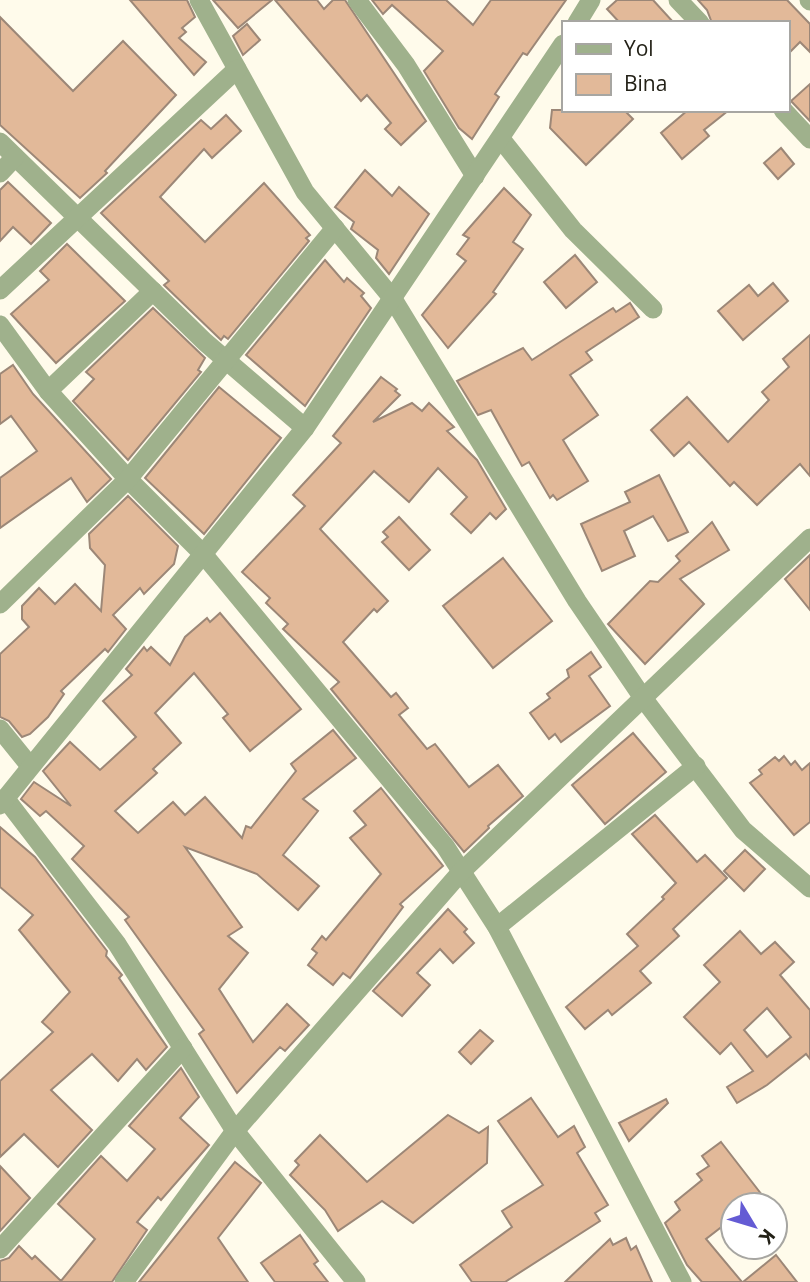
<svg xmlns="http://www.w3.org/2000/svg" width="810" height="1282" viewBox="0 0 810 1282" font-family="'Open Sans',sans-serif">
<rect width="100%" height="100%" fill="#fffbeb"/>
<g fill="#e2b999" stroke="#9c8777" stroke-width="2" fill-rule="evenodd">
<polygon points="130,0 187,0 195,17 182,28 186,32 179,38 206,62 194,75"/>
<polygon points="213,0 272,0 238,28"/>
<polygon points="275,0 317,0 324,9 333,0 345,0 426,121 401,145 385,129 391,123 367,95 361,101"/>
<polygon points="372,0 446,0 473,25 491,0 566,0 527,55 523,53 495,94 499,97 472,139 459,128 424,71 443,51 392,5 383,14"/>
<polygon points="617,0 653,0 674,23 620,23 607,9"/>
<polygon points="698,0 787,0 810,24 810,52 800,42 787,55 787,23 712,23 707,10"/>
<polygon points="0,17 73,91 123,41 176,95 105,171 107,173 80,198 0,125"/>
<polygon points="247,24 260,40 243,55 233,36"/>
<polygon points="810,84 810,121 791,101"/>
<polygon points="552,110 624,110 633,119 586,165 550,128"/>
<polygon points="688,110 729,110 704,130 709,136 682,159 661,133"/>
<polygon points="226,115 241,131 212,158 204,149 160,197 205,242 264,183 310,235 306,238 309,241 228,339 224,336 221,340 164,285 169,281 101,213 201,120 211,129"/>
<polygon points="781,148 794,164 778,179 764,163"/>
<polygon points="365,170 392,196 399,187 429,214 389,274 376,258 378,250 351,229 354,222 335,207"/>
<polygon points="8,182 51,223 31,244 13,227 0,241 0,190"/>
<polygon points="504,188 531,215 513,242 523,249 493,292 496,294 448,348 422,315 466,261 457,254 469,238 463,235"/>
<polygon points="67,244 125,301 56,363 11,314 49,280 40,271"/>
<polygon points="575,255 597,282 566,308 544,282"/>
<polygon points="325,260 344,282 347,278 364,293 361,296 371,308 305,406 246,355"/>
<polygon points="773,283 788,301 743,340 718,311 749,285 758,296"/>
<polygon points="630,303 639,317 586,352 592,360 570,375 598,415 563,440 588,481 557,500 553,495 550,498 529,462 522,466 491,410 478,415 457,381 523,348 532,360 613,308 616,312"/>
<polygon points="153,308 205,358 198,370 201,372 128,460 73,401 94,379 86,372"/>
<polygon points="810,335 810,476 800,464 757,505 734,482 730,486 689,442 674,456 651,430 687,397 728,442 769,400 762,392 789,367 783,359"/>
<polygon points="13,365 33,394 111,479 87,502 71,478 0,528 0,478 37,451 11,416 0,424 0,374"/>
<polygon points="381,377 397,389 395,391 400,395 373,422 412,403 422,411 429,403 454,427 447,431 477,460 506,509 496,519 490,513 471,533 451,514 467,497 438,468 409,502 374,471 320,529 388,601 377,612 374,609 343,642 391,697 396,693 408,708 399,715 427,749 435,744 469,787 498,765 523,796 488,826 489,828 464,852 331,689 339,682 283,629 288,624 266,603 270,598 242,572 305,506 293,495 341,443 333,436"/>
<polygon points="219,387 281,438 204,534 145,478"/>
<polygon points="659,475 688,532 668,541 653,516 624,531 635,556 602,571 581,524 630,502 625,492"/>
<polygon points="128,496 178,546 174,564 144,594 140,588 113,615 126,629 108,652 105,649 61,691 64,694 48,717 30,734 22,737 9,721 0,717 0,654 29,627 22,619 22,606 39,588 55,604 75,584 101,611 105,565 90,548 89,534"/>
<polygon points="399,517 430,550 409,570 382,542 388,537 383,532"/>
<polygon points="712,522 729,550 680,579 704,604 645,664 608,624 650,581 658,582 680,561 676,556"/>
<polygon points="810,555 810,610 785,579"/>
<polygon points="503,558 552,621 493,668 443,606"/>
<polygon points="220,613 301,709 250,751 223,718 228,714 194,673 155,713 181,743 153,769 157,773 115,811 138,833 173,802 185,815 205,797 242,838 246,826 251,828 296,771 291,764 333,730 356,758 303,799 318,811 283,855 319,886 298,910 257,874 185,847 242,927 228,936 248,953 219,989 253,1042 287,1004 309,1025 285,1051 280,1047 237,1093 199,1034 204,1030 125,920 129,917 72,859 84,846 46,811 40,816 21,799 34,782 71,806 43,771 70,742 100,770 136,737 103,701 132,675 126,669 144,647 147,651 151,647 170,665 185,637 207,618 210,622"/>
<polygon points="591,652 601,667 589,676 610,706 561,742 555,734 549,739 530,713 550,698 547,694 569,677 567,670"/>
<polygon points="633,733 666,772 605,824 572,785"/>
<polygon points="784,756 791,765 795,761 802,770 810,763 810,822 794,835 750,783 762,774 759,770 775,757 779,761"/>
<polygon points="381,788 443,866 400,904 403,907 350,978 343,973 333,985 308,965 317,953 312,949 322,936 326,940 381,874 350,838 366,825 354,811"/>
<polygon points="655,815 697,862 705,855 727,878 673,929 679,936 640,971 651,983 612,1015 608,1010 585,1029 566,1007 638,946 627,934 664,899 662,897 676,883 632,834"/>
<polygon points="0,827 35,857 107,951 106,956 122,975 119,978 167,1047 146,1070 137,1059 118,1081 92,1054 51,1090 92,1130 58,1167 24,1134 0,1157 0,1081 53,1032 42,1022 70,992 19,930 33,915 0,887"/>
<polygon points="745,850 765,869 744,891 724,871"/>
<polygon points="448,909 467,929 464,932 474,943 453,963 440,949 417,973 430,985 402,1016 373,991"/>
<path d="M740 931 761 954 775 942 794 962 780 975 810 1010V1059L806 1054 767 1085 737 1103 727 1087 753 1071 731 1043 720 1054 684 1017 720 982 704 965ZM767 1008 791 1037 767 1057 744 1030Z"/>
<polygon points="480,1030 493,1041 471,1064 459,1052"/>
<polygon points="181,1068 199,1097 180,1118 209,1145 161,1200 158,1197 137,1222 147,1230 112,1282 0,1282 0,1261 9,1258 19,1246 32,1259 35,1256 61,1281 95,1239 58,1204 101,1156 127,1181 155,1149 129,1126"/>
<polygon points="531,1098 558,1137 574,1126 585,1147 577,1153 608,1205 595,1213 600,1221 505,1282 472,1282 460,1265 512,1227 502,1211 543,1185 498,1121"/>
<polygon points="666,1099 668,1103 629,1141 619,1123"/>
<polygon points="448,1115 479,1133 488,1127 487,1163 413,1223 382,1201 338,1231 325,1210 290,1175 299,1165 295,1161 320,1135 367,1182"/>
<polygon points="721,1142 762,1195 749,1205 733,1205 733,1218 706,1239 742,1282 702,1282 687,1265 665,1223 680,1210 675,1202 702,1180 697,1174 709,1166 702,1156"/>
<polygon points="235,1162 261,1183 218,1238 248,1282 139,1282"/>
<polygon points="0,1166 30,1198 0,1231"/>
<polygon points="300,1235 318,1261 314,1264 328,1282 275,1282 261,1263"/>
<polygon points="626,1238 631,1250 636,1246 652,1282 565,1282 610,1239 613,1245"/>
<polygon points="776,1255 797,1282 743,1282"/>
</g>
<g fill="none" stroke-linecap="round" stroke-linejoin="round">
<g stroke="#9fb18c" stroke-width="19">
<polyline points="199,0 305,192 393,299 577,601 643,698 743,830 810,888"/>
<polyline points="357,0 406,65 475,176"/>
<polyline points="678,0 700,23"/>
<polyline points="809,0 810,1"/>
<polyline points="783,110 810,139"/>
<polyline points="501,139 573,230 653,309"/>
<polyline points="0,142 205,342 305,428"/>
<polyline points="0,173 15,157"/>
<polyline points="0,290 237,69"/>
<polyline points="0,325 48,391 128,479 204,555 445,846 497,927 682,1282"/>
<polyline points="48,391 153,291"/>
<polyline points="0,604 128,479 335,228"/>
<polyline points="5,798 117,944 235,1131 356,1282"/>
<polyline points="497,927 696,766"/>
<polyline points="0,1249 183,1048"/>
<polyline points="124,1282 235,1131 460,873 810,538"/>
</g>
<g stroke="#9fb18c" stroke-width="19">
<polyline points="577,23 591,0"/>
<polyline points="0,729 30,766"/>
<polyline points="0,805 305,428 563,44"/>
</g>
</g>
<rect x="562" y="21" width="228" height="91" fill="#ffffff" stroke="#a7a6a2" stroke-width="2"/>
<rect x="576" y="44" width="35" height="10" fill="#9fb18c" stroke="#a7a6a2" stroke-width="2"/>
<text x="624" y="56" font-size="21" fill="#232117">Yol</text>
<rect x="576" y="74" width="35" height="21" fill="#e2b999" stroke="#a7a6a2" stroke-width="2"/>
<text x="624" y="91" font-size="21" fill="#232117">Bina</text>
<g transform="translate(754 1226) rotate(128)"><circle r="33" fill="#ffffff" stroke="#a7a6a2" stroke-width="2"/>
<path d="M0-5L12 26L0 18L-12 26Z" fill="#645bd4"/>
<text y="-10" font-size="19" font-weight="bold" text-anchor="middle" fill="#232117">K</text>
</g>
</svg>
